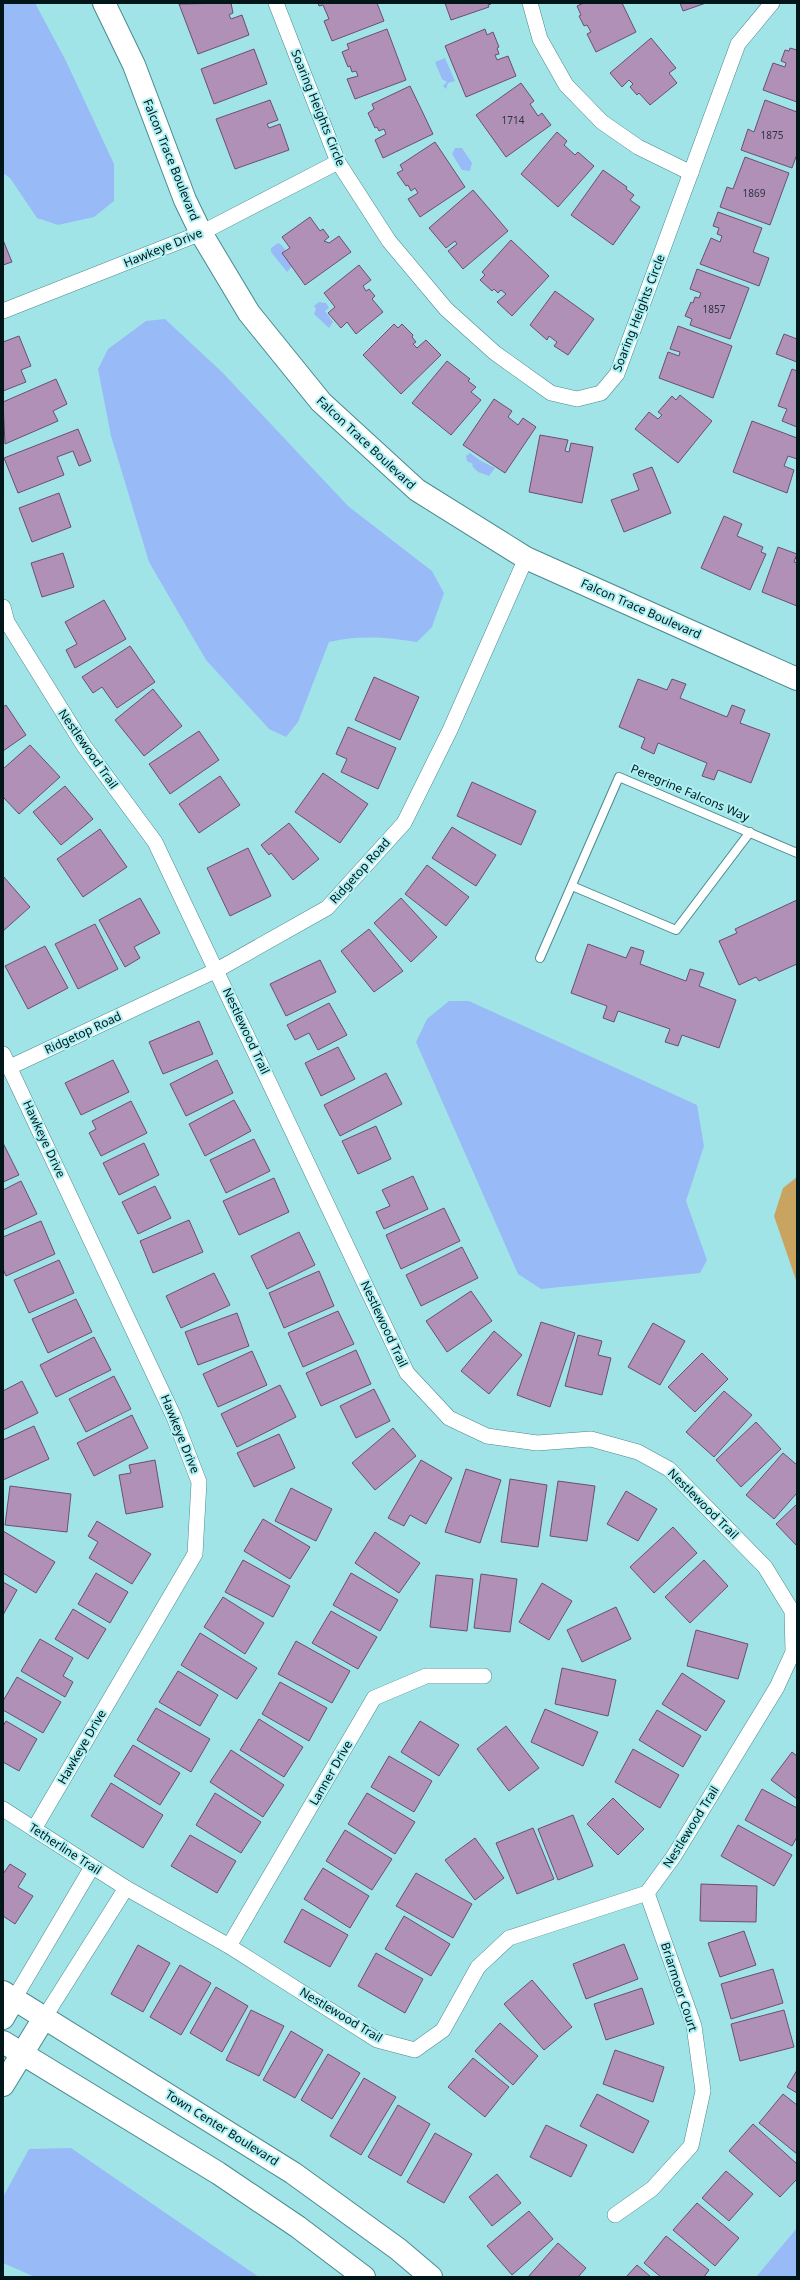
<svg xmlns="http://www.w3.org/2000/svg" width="800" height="2280" viewBox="0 0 800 2280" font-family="'Noto Sans',sans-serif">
<rect width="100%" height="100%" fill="#a1e4e8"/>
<polygon fill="#c9a460" points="797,1177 797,1283 774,1216 783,1188"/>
<g fill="#98bbf7">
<polygon points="3,3 35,3 66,61 114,164 114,201 94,217 58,225 37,218 10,178 3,173"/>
<polygon points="445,58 455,81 448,83 446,89 443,86 447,82 442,79 435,62"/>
<polygon points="455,148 462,148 472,163 470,171 462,170 452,154"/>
<path d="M278 243C286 246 289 259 292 266L287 272 271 252V248Z"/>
<polygon points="319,302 326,303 329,308 325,311 333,322 329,328 314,314 316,309 314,306"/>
<path d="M165 319 222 372 348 506 432 571 444 593 432 627 417 642C386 637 359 635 329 642L298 722 286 737 269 729 206 660 149 562 111 436 98 369 108 349 146 321Z"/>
<polygon points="470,453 481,461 495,468 489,476 478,472 472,466 473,464 467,461 466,456"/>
<polygon points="449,1001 469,1001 697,1105 704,1146 686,1201 707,1260 700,1273 541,1289 518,1274 416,1042 427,1019"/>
<polygon points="71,2148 259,2277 35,2277 3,2263 3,2197 29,2149"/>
<polygon points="797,2228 797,2277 756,2277"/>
</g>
<g fill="#b190b7" stroke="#6c4e71">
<polygon points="231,3 233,13 229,15 231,19 242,15 249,35 198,54 179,4"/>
<polygon points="318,3 377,3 384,21 332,41 324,21 329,19 323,5 319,6"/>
<polygon points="445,3 490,3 491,4 488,5 489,7 451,20"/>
<polygon points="584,3 622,3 636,32 596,52 587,34 591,32 587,25 584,26 579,16 581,15 577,6"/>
<polygon points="680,3 706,3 683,11"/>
<polygon points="387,29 406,80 355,99 347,79 358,76 356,71 352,72 350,66 348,67 342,52 349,49 347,44"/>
<polygon points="485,29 487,35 493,32 499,47 497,48 499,54 495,55 497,60 508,56 516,76 466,97 445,46"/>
<polygon points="651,38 676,68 669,73 677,83 650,105 639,93 637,95 630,87 633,84 629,80 622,87 610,73"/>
<polygon points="790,48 797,50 797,102 763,90 773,63 785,67 786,63 781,61 785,50 789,51"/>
<polygon points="254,49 267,84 214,104 201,69"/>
<polygon points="521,83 534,101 530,104 538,116 542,113 551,125 506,157 476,115"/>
<polygon points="410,86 433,134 383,158 375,140 386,134 384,129 379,131 377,127 375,128 368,113 374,109 372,104"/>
<polygon points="270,100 278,120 267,124 269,128 280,124 289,150 235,169 216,119"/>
<polygon points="765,100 797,112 797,154 792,168 741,150 748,129 754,132"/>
<polygon points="557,132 567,141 564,145 575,155 578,152 594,166 558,207 521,174"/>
<polygon points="435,142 465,187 420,217 408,199 418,193 415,188 411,191 408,185 406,186 397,173 403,170 400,165"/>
<polygon points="745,157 789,173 770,225 720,207 727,187 733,189"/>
<polygon points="603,170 627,187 626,189 634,195 630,200 640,207 613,245 571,215"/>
<polygon points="473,190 508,231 463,269 448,251 457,244 455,241 446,248 429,228"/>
<polygon points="718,212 762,228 753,252 769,258 759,286 700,264 711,238 720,242 722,236 717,234 719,228 713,226"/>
<polygon points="310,217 320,231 323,229 329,237 324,241 329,243 339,236 351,252 305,285 282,253 290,248 282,237"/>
<polygon points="3,240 12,262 3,265"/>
<polygon points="511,240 549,276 512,316 497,302 506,294 501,290 498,293 494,289 492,291 480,280 485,275 482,272"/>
<polygon points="359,265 371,280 363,286 366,291 369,289 375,296 372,299 383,312 356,334 347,322 341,328 328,313 335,307 324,293"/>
<polygon points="697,269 749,288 730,339 690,325 692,319 685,316 691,302 693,303 695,297 699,298 701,293 690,289"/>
<polygon points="555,291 594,319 568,355 554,346 557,342 549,336 547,340 530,325"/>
<polygon points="394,324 398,328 402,324 413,335 412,337 416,342 413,344 417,348 426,340 441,355 401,394 363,355"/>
<polygon points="678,326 732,346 713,398 659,378 668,352 679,356 680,352 670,349"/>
<polygon points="784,334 797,339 797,362 776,354"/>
<polygon points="19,336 31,366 21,370 26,382 3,391 3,342"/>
<polygon points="447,361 470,379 468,381 476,387 471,392 481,400 451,435 412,403"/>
<polygon points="792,369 797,371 797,427 782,421 787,409 778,406"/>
<polygon points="56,379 67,404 53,411 58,421 5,444 3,402"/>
<polygon points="680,395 712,421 678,463 635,429 649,412 658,419 662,415 658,412 672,396 676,400"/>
<polygon points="494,399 512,411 508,417 518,425 523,418 536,427 505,473 463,445"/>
<polygon points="752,421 797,438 797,459 788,456 784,466 794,470 787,493 733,472"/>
<polygon points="78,429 91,461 79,466 73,451 57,457 64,475 18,493 4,458"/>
<polygon points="540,435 568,440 565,451 569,452 571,443 593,447 582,503 529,492"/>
<polygon points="652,467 671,513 624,532 611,500 639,490 633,474"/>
<polygon points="59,493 71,527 32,542 19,508"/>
<polygon points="724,516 742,524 737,536 763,547 761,552 766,554 750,590 701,568"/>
<polygon points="778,547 797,554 794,562 797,563 797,606 762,592"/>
<polygon points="63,553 74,587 42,597 31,563"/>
<polygon points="104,600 126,639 75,668 66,650 77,644 65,622"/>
<polygon points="130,646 155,682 117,708 102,687 93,693 82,677"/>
<polygon points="374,677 419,697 400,740 355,720"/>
<polygon points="638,679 667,690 672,679 686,684 680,698 727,717 732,705 745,710 740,723 770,734 751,783 718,770 714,780 702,776 707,763 658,743 654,754 641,748 645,738 619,727"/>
<polygon points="153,689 182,726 144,756 115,720"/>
<polygon points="6,705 26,735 3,751 3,707"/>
<polygon points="348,727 396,748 378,789 341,772 347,759 336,754"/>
<polygon points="199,731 219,760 170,794 149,764"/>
<polygon points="30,745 60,777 19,814 3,797 3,769"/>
<polygon points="323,773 368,804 340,843 295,812"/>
<polygon points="220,776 240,805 199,833 179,804"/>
<polygon points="472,782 536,811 521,845 457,816"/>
<polygon points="65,786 93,819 61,845 33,812"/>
<polygon points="289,823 319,859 293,880 271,853 269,855 261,845"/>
<polygon points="452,827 496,855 476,886 432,858"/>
<polygon points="100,829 127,867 83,897 57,859"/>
<polygon points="248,848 271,896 230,916 207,868"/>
<polygon points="427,865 469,897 446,926 405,894"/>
<polygon points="3,876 30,907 3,931"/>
<polygon points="140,898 160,933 134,947 140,958 125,967 99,920"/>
<polygon points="401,898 437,937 411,962 374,923"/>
<polygon points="797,900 797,964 759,981 756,977 739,985 719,941 737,933 735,929"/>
<polygon points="95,924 118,969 78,989 55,944"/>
<polygon points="369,929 403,971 374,992 341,951"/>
<polygon points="588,944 626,958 631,947 644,951 640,964 686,981 690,969 704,973 699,986 736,1000 719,1048 682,1035 678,1046 665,1042 670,1029 618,1011 614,1022 603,1018 607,1006 571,993"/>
<polygon points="45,946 68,988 28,1009 5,966"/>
<polygon points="320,960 336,992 286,1016 270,984"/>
<polygon points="329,1003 347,1035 318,1050 309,1033 295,1040 287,1025"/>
<polygon points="199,1021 213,1054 163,1074 149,1042"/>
<polygon points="338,1047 355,1079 321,1096 305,1063"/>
<polygon points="113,1060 129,1092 81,1115 65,1083"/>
<polygon points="217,1060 233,1093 186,1116 170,1084"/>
<polygon points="386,1073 402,1104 340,1136 324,1105"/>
<polygon points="234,1100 251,1131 205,1156 189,1124"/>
<polygon points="131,1101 147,1133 101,1156 89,1133 96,1129 92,1121"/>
<polygon points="376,1126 391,1159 358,1174 342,1141"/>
<polygon points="254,1139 270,1171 226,1193 210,1160"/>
<polygon points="3,1143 19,1175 3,1182"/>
<polygon points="144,1143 159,1175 119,1195 103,1163"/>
<polygon points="413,1176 428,1209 384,1229 376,1212 390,1206 382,1190"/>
<polygon points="274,1178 289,1212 239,1235 223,1201"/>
<polygon points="21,1181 37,1214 3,1230 3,1190"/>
<polygon points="155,1186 171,1218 138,1234 122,1202"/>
<polygon points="444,1208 460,1241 401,1269 386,1235"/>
<polygon points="189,1220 203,1252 153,1273 140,1241"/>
<polygon points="41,1221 55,1254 6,1276 3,1269 3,1237"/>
<polygon points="299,1232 315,1265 267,1289 251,1256"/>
<polygon points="462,1247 478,1278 421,1306 406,1275"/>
<polygon points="59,1260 74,1293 29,1313 14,1280"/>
<polygon points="319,1271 334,1306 284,1328 269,1293"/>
<polygon points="214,1273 230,1305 181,1328 166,1296"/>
<polygon points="471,1291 492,1321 447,1352 426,1321"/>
<polygon points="76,1299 92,1332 48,1353 32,1319"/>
<polygon points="338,1311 354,1344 303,1367 288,1333"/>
<polygon points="237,1313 249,1346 198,1365 185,1332"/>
<polygon points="541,1322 575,1333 550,1407 517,1395"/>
<polygon points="653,1323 685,1341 660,1385 628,1367"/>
<polygon points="494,1331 522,1355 489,1394 461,1371"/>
<polygon points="578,1335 602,1341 598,1355 611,1358 602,1395 565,1386"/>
<polygon points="94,1337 111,1370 56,1397 40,1365"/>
<polygon points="356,1350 371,1384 321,1406 306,1373"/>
<polygon points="252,1351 267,1385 218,1407 203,1374"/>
<polygon points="702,1353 728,1379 695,1412 668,1387"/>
<polygon points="114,1376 131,1409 86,1432 69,1399"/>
<polygon points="22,1381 38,1413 3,1430 3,1391"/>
<polygon points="280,1385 296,1417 237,1447 221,1414"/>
<polygon points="374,1389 390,1421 356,1438 340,1406"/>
<polygon points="724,1391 752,1415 714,1457 686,1432"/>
<polygon points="132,1415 148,1448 94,1476 77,1443"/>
<polygon points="756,1422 781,1449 741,1487 716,1460"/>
<polygon points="34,1426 49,1459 3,1480 3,1440"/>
<polygon points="393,1428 416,1456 375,1490 352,1463"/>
<polygon points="279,1434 295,1468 254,1487 237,1453"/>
<polygon points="783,1453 797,1465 797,1493 774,1519 746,1495"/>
<polygon points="155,1460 163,1507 126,1514 119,1475 131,1473 129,1465"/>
<polygon points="421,1460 452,1478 426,1524 410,1515 404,1526 388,1518"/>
<polygon points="466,1469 501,1480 480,1543 445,1532"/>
<polygon points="510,1479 547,1485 538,1547 501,1542"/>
<polygon points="558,1481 595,1486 587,1541 550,1536"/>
<polygon points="10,1486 71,1494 67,1532 5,1525"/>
<polygon points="291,1488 332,1509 316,1541 275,1521"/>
<polygon points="626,1491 657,1509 638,1541 607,1524"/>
<polygon points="797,1504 797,1546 776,1524"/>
<polygon points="263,1519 310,1547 290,1579 244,1551"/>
<polygon points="97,1521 151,1554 132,1584 89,1558 98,1542 88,1536"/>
<polygon points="673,1527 697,1553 654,1593 630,1567"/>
<polygon points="3,1531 55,1562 36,1593 3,1573"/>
<polygon points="375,1532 420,1563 399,1593 355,1563"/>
<polygon points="243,1560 290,1586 273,1617 225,1592"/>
<polygon points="704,1560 728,1586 690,1623 665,1597"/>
<polygon points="96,1573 128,1592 110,1623 78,1604"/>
<polygon points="351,1573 398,1600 380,1631 333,1605"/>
<polygon points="481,1574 517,1579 510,1632 474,1628"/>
<polygon points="436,1575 473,1579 467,1631 430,1627"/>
<polygon points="3,1582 17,1590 3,1615"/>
<polygon points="542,1583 572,1601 549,1640 519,1622"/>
<polygon points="223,1597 264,1623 245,1654 204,1627"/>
<polygon points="616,1607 631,1639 582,1662 567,1630"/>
<polygon points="73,1609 106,1629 88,1659 55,1639"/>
<polygon points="331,1611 377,1637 358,1669 312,1643"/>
<polygon points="696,1630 748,1644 738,1679 687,1666"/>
<polygon points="200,1633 257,1668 237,1699 181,1665"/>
<polygon points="40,1639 73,1658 63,1676 73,1682 65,1697 21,1671"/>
<polygon points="296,1641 350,1671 332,1703 278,1674"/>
<polygon points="562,1668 616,1680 608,1716 555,1704"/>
<polygon points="178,1671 218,1695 200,1726 159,1702"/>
<polygon points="682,1673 725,1701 706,1731 662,1704"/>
<polygon points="17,1677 61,1702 43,1733 3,1710 3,1701"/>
<polygon points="280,1682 327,1708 309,1741 262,1714"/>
<polygon points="156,1708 210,1739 191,1772 137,1740"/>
<polygon points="545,1709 598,1732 583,1766 531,1742"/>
<polygon points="657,1710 701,1736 683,1767 639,1740"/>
<polygon points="259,1719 303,1747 284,1777 240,1750"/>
<polygon points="6,1721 37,1739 19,1771 3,1762 3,1726"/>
<polygon points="420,1721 459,1745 439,1776 401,1752"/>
<polygon points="506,1726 539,1768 509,1791 477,1749"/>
<polygon points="133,1745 180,1773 160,1805 114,1776"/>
<polygon points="633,1749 679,1775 660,1808 615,1782"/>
<polygon points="231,1750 284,1785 263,1817 210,1782"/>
<polygon points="792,1752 797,1756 797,1799 771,1780"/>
<polygon points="389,1756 432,1781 414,1812 371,1787"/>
<polygon points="111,1783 163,1815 143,1848 91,1816"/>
<polygon points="762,1789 797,1808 797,1837 792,1846 745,1820"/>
<polygon points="215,1793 261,1822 241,1853 196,1825"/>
<polygon points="367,1793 415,1822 395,1854 348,1824"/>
<polygon points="613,1798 644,1829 618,1855 587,1824"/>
<polygon points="573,1815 593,1866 558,1880 538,1829"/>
<polygon points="738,1825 792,1855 774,1886 721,1856"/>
<polygon points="533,1828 554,1879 517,1894 496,1843"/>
<polygon points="345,1830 392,1859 372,1890 326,1861"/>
<polygon points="190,1835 236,1861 217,1893 171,1866"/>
<polygon points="475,1838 504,1878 475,1900 445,1860"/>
<polygon points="10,1864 26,1874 18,1887 33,1896 15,1924 3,1916 3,1874"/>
<polygon points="323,1868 369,1896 350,1928 304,1899"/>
<polygon points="416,1873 472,1904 453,1938 396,1906"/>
<polygon points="701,1884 757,1886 756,1922 700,1921"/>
<polygon points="302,1909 348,1935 330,1967 284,1942"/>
<polygon points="404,1916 450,1944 431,1976 385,1949"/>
<polygon points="744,1931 756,1965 720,1977 708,1943"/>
<polygon points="624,1944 638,1979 586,1999 573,1964"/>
<polygon points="138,1945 170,1963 143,2012 111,1994"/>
<polygon points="376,1953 423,1979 405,2013 358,1986"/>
<polygon points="180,1965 211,1983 181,2035 150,2017"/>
<polygon points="773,1969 783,2003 731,2019 721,1984"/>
<polygon points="532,1980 572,2027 544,2050 504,2004"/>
<polygon points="216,1987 248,2006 222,2052 190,2033"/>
<polygon points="642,1988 654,2024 606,2040 594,2004"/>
<polygon points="251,2010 284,2026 259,2076 226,2060"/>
<polygon points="784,2010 794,2047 740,2061 731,2024"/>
<polygon points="500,2023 538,2056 513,2085 475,2051"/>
<polygon points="291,2031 323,2050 295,2098 263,2080"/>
<polygon points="615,2050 664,2067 653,2102 603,2084"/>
<polygon points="328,2054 360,2073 332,2119 301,2100"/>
<polygon points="473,2058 509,2087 485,2117 448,2087"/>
<polygon points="797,2070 797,2093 787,2087"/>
<polygon points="364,2078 396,2097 361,2155 330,2136"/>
<polygon points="597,2094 649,2121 633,2153 580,2126"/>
<polygon points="783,2094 797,2105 797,2154 759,2123"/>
<polygon points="398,2105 430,2124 401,2176 368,2157"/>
<polygon points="753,2124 797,2164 797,2179 780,2197 729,2151"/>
<polygon points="546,2125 587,2145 571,2177 530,2157"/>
<polygon points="435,2133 472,2154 444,2203 407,2182"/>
<polygon points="726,2171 753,2194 729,2221 702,2198"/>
<polygon points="497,2174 521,2203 492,2226 469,2197"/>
<polygon points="697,2203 739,2238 715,2266 673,2230"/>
<polygon points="529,2211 553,2239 512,2275 487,2246"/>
<polygon points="666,2236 709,2270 704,2277 661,2277 644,2263"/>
<polygon points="558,2243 586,2268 578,2277 528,2277"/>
<polygon points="637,2265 651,2277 626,2277"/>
</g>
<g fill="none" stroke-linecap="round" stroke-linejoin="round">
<g stroke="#498a8f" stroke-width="10">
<g id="lane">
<polyline points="572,886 676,930 750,832"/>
<polyline points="540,958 619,777 797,853"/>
</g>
</g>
<g stroke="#498a8f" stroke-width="16">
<g id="street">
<polyline points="276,3 338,162 389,241 446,309 495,353 551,393 577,399 601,393 617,374 738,44 772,3"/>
<polyline points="530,3 540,39 566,85 602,122 638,147 691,173"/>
<polyline points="3,311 201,233 338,162"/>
<polyline points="3,607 7,622 84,746 155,842 407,1373 449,1418 487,1436 537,1443 591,1439 638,1452 669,1469 765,1567 792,1611 793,1652 777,1687 674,1856 647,1893 509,1938 478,1967 443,2030 415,2050 377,2040 229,1946 126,1888 3,1809"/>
<polyline points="3,1054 174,1417 199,1482 195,1554 34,1829"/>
<polyline points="10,1067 217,970 327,908 404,823 450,730 526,558"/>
<polyline points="229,1946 374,1698 426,1676 484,1676"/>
<polyline points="14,1999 92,1867"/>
<polyline points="44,2018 126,1888"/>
<polyline points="615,2215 652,2189 691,2146 703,2091 694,2026 647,1893"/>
</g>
</g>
<g stroke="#498a8f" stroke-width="24">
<g id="secondary">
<polyline points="104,3 134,65 185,200 201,233 249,313 321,402 417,490 526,558 797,679"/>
<polyline points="3,1992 293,2173 398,2249 431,2277"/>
<polyline points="3,2018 14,1999"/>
<polyline points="3,2042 218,2173 298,2227 364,2277"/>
<polyline points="3,2085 44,2018"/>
</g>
</g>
<use href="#lane" stroke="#fff" stroke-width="8"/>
<use href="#street" stroke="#fff" stroke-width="15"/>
<use href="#secondary" stroke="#fff" stroke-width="22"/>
</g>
<g text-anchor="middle" stroke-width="4" stroke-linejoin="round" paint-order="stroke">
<g font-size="10" fill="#2c3440">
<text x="513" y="124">1714</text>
<text x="772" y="139">1875</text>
<text x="754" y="197">1869</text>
<text x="714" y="313">1857</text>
</g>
<g font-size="12" fill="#001618" stroke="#aef1f5">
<text transform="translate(318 108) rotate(68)" y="4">Soaring Heights Circle</text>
<text transform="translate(171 160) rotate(68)" y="4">Falcon Trace Boulevard</text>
<text transform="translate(163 248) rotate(-22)" y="4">Hawkeye Drive</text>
<text transform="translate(639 313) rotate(-69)" y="4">Soaring Heights Circle</text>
<text transform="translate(366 443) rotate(43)" y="4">Falcon Trace Boulevard</text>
<text transform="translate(641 609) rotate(24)" y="4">Falcon Trace Boulevard</text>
<text transform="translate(88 749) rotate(55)" y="4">Nestlewood Trail</text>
<text transform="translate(690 793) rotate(23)" y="4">Peregrine Falcons Way</text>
<text transform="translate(360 871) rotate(-48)" y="4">Ridgetop Road</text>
<text transform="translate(246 1031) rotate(65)" y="4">Nestlewood Trail</text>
<text transform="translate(83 1033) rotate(-25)" y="4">Ridgetop Road</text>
<text transform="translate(44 1139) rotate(65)" y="4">Hawkeye Drive</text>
<text transform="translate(384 1324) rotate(65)" y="4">Nestlewood Trail</text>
<text transform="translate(180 1434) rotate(68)" y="4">Hawkeye Drive</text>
<text transform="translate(703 1504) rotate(45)" y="4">Nestlewood Trail</text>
<text transform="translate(82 1747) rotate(-60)" y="4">Hawkeye Drive</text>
<text transform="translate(331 1773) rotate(-60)" y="4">Lanner Drive</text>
<text transform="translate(691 1827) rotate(-58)" y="4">Nestlewood Trail</text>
<text transform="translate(65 1849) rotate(33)" y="4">Tetherline Trail</text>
<text transform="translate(679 1987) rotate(72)" y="4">Briarmoor Court</text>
<text transform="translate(341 2015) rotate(31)" y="4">Nestlewood Trail</text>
<text transform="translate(222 2128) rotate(32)" y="4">Town Center Boulevard</text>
</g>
</g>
<rect width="800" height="2280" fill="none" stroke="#001618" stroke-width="8"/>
</svg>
